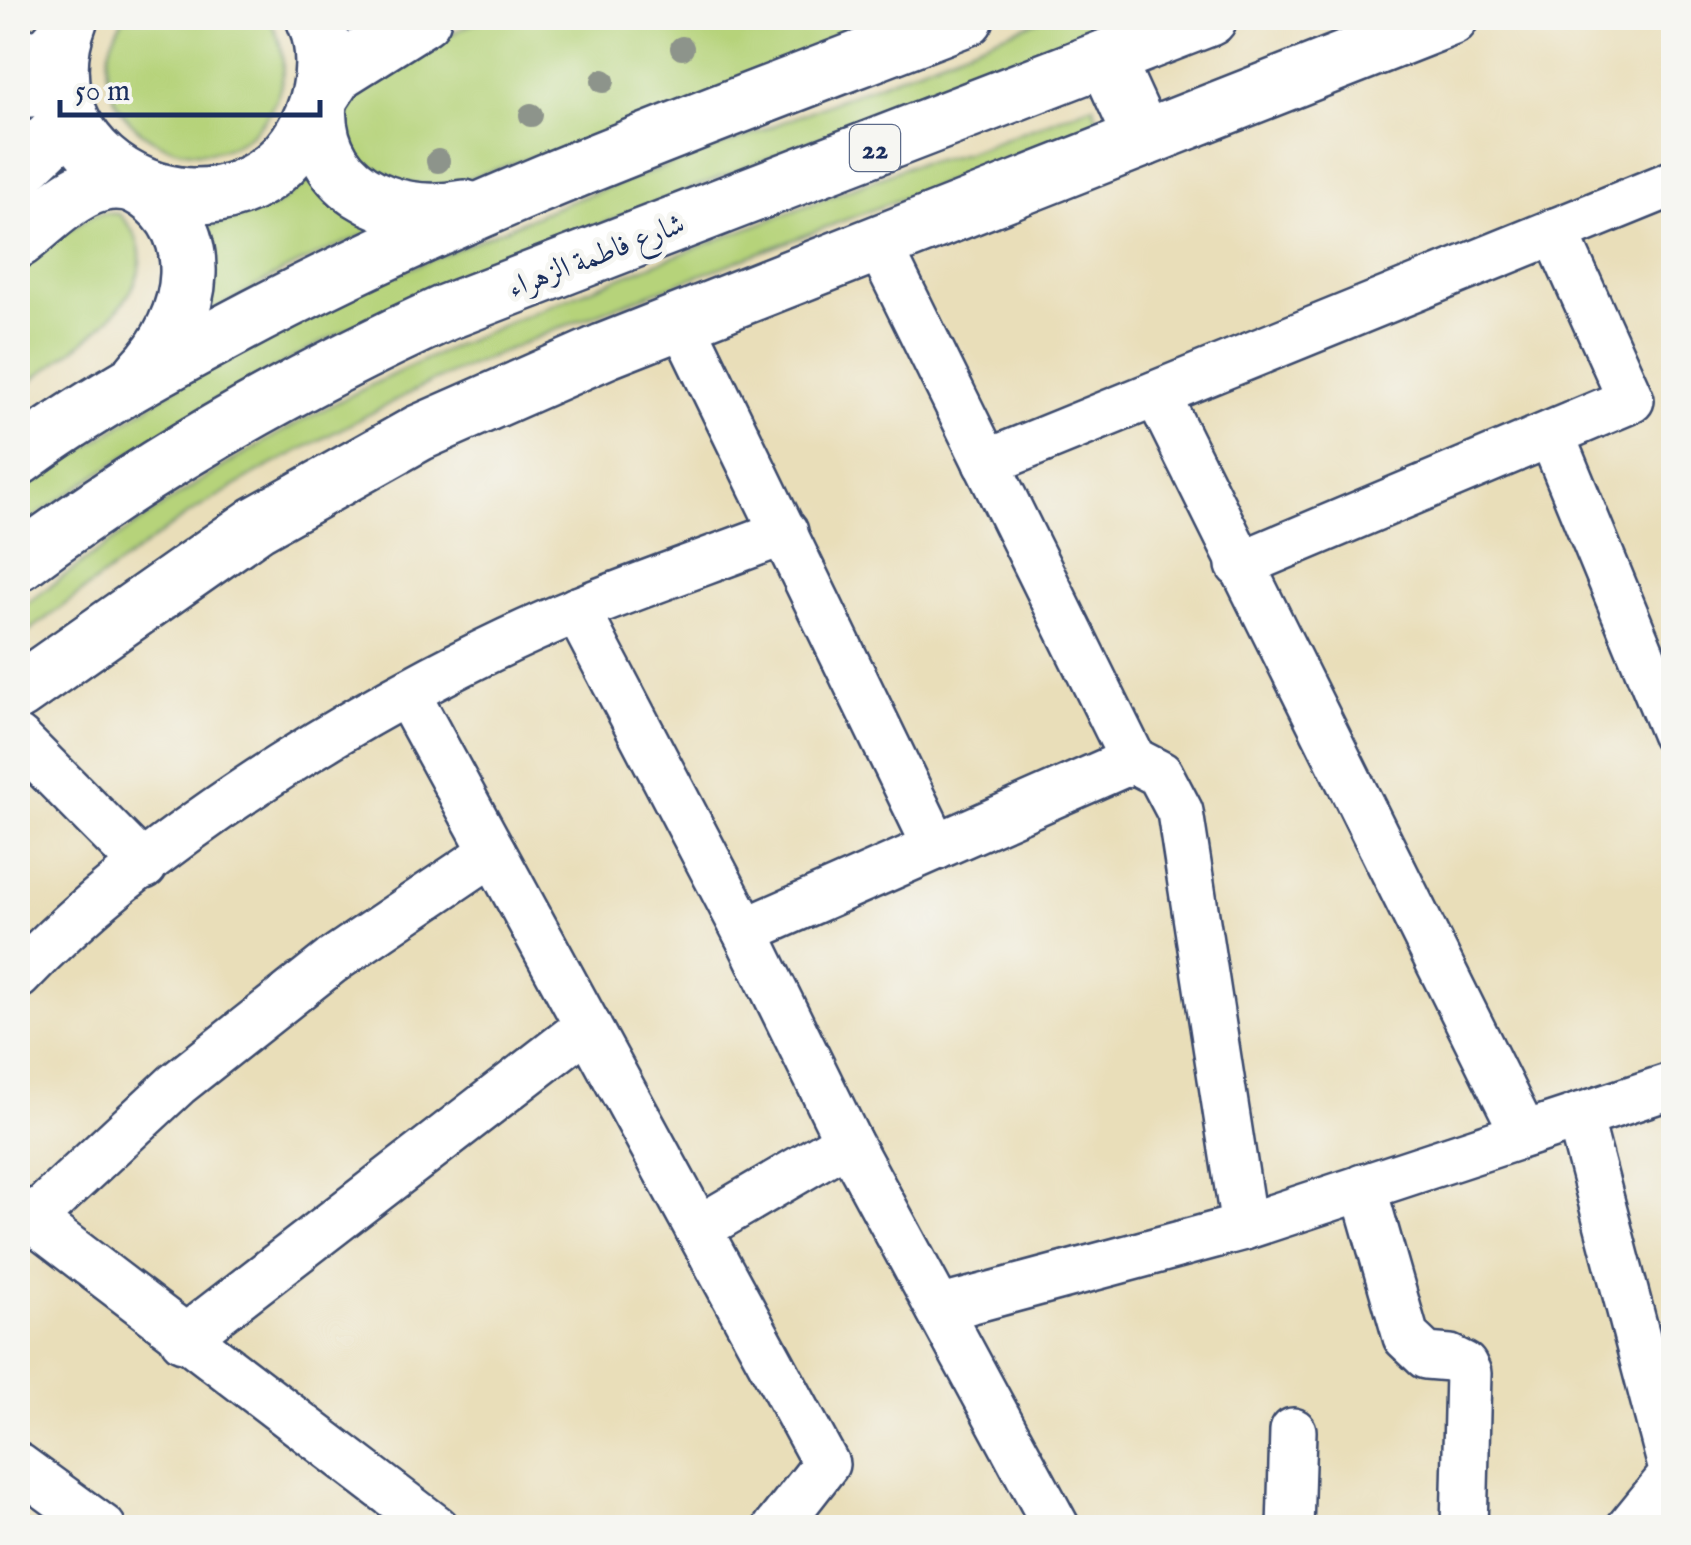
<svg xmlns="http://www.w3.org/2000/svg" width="1691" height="1545" viewBox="0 0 1691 1545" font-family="'IM FELL English',Amiri,serif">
<rect width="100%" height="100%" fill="#f6f6f2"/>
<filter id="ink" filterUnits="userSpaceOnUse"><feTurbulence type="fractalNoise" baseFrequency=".01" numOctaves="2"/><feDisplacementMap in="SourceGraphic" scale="20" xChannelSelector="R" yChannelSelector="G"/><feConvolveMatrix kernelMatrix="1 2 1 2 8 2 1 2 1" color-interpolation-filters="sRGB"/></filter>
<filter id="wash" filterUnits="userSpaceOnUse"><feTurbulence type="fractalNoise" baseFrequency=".0048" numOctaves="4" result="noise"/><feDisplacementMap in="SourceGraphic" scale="40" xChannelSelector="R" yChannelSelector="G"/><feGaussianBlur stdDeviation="2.25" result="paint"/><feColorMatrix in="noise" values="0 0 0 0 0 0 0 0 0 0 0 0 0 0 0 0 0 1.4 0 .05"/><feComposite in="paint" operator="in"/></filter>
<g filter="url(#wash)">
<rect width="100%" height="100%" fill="#e9deb9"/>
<g fill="#b6d37a" stroke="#68816c" stroke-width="2.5">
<path d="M124 18H268C282 37 287 68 279 91 233 219 53 124 124 18Z"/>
<path d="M485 18H913L617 138 536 156 461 181 440 186 404 183 358 159C354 146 343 127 344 114 347 82 457 30 485 18Z"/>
<path d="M1044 18H1123L400 304C266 367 138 443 18 529V493L197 374 300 315 564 204 748 136Z"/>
<path d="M1093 105 1099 124 557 329 435 380 262 470 185 516 18 639V610C118 536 217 464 328 407 513 311 715 243 909 166L966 153Z"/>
<polygon points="316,175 381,227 287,269 198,319 203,228 274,207"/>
<path d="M105 213 119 214C190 284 66 353 18 390V261L93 215Z"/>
</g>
</g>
<g filter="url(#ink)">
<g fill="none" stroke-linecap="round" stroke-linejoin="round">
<g stroke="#3a496c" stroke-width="50">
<g id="minor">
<polyline points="18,62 49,47 65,29"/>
<polyline points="18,95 54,92 66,104"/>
<polyline points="878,243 1133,760 1160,774 1180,812 1244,1227"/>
<polyline points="681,321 936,847"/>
<polyline points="1157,394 1524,1134"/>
<polyline points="1551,434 1674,733"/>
<polyline points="986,463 1674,183"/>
<polyline points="1239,565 1631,400 1555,231"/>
<polyline points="577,610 745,931 848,1141 1057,1528"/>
<polyline points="407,694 826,1464 776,1528"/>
<polyline points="18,739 144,866"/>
<polyline points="745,931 1133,760"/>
<path d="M18 976C154 832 395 685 580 609 647 582 717 558 785 532"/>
<polyline points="1579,1116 1673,1474 1629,1528"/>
<polyline points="1363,1187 1406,1337 1426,1356 1450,1358 1464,1365 1468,1373 1464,1528"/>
<polyline points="18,1209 436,1528"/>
<polyline points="31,1220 177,1084 332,961 493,852"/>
<polyline points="698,1229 848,1141"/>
<polyline points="939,1309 1244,1227 1674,1085"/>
<polyline points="183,1339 588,1026"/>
<polyline points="18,1466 103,1528"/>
<polyline points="1290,1528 1293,1431"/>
</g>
</g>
<g stroke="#3a496c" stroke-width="60">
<g id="major">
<path d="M70 18C10 177 245 274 313 114 325 84 327 47 314 18"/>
<polyline points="319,99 337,72 423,18"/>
<polyline points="18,170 62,128 66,104"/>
<path d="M18 240C52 214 88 170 135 185"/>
<polyline points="18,692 257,524 419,433 605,351 1450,18"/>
</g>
</g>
<g stroke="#3a496c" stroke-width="60">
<g id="highway">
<polyline points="1106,58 1143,139"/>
<path d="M319 99C311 184 389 223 464 208"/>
<path d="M135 185C213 225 196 319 142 374"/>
<path d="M18 458C85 408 159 368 232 329 467 203 718 114 966 18"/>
<path d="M18 563C151 463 296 381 447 312L1209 18"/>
</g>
</g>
<use href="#minor" stroke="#fff" stroke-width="45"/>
<use href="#major" stroke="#fff" stroke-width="55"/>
<use href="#highway" stroke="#fff" stroke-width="55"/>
</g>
<g fill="#8d948b">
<circle cx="682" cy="48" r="12"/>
<circle cx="603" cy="81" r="12"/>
<circle cx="531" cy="115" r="12"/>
<circle cx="438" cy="161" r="12"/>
</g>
</g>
<g text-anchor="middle" stroke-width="10" stroke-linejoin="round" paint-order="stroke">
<rect fill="#f6f6f2" stroke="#5d6b8a" stroke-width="2.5" x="850" y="125" width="50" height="46" rx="8"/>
<g font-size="28" font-weight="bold" fill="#1b2f5e">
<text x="875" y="158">22</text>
</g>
<g font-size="30" fill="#1b2f5e" stroke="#f6f6f2">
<text transform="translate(596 255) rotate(-21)" y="10">شارع فاطمة الزهراء</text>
</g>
</g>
<rect width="1691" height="1545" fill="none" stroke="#f6f6f2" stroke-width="60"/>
<path d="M60 100v15h260v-15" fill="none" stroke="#1b2f5e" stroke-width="5"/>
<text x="75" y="100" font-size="30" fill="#1b2f5e" stroke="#f6f6f2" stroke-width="8" paint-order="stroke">50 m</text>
</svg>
